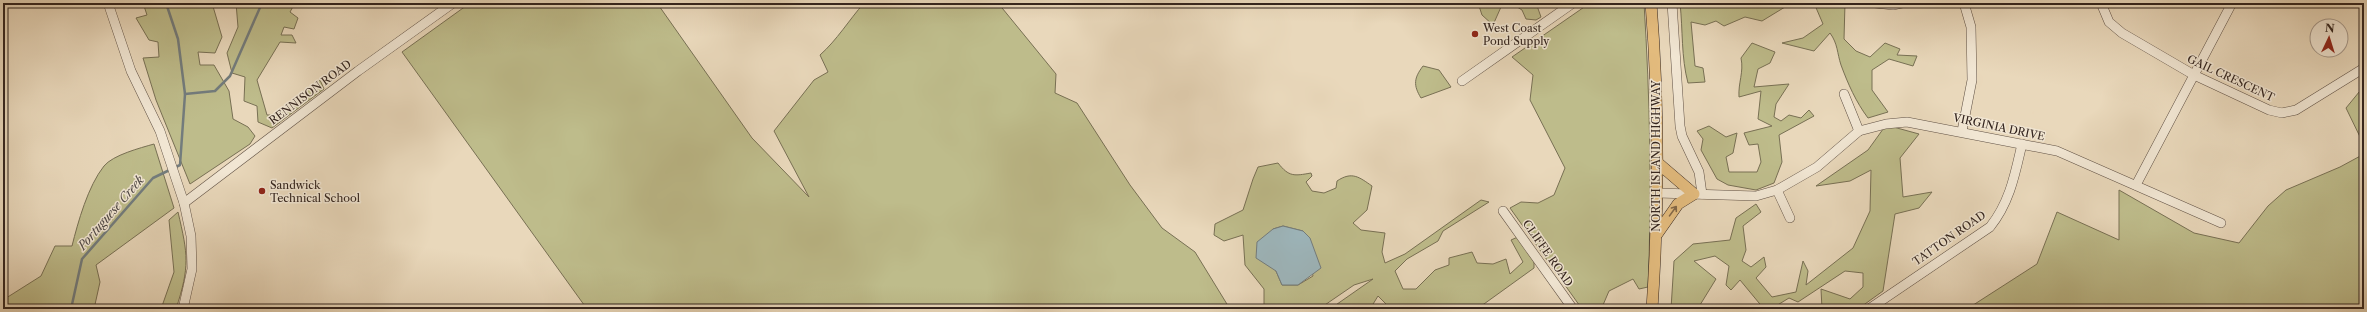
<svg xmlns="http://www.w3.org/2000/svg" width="2367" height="312" viewBox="0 0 2367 312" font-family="'Libre Caslon Text',serif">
<rect width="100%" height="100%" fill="#e9d8bb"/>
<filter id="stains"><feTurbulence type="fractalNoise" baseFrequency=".005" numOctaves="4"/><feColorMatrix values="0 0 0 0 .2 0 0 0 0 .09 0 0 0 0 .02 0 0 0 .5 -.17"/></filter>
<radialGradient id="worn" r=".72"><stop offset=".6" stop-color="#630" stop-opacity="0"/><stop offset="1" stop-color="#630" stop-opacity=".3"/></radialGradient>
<g fill="#bebc8b" stroke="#787054" fill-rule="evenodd">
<polygon points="143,3 212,3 222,37 215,53 198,52 200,65 214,65 229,91 233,119 248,127 255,136 250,144 190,184 156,100 143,58 159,57 158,42 149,40 136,18 147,15"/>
<polygon points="236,3 295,3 290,12 298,18 294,29 284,27 281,35 292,35 296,43 280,42 257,80 267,115 274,115 320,80 324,89 272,128 258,122 257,106 244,101 245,77 232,73 227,53 238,27"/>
<path d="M470 3H657L752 138 809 197 774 131 814 80 828 72 820 55C837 40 849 20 864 3H998L1056 74 1055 93 1077 103 1130 185 1162 228 1195 252 1230 309H587L402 52Z"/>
<polygon points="1478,3 1536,3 1541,17 1536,20 1526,19 1522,10 1514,5 1501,7 1493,25 1482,15"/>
<path d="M1590 3H1644C1650 98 1652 192 1648 287L1639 289 1633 279 1609 291 1603 305 1582 309 1510 208 1521 202 1538 203 1554 195 1565 168 1530 100 1533 75 1512 57Z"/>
<path d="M1680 3H1808L1785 7 1762 21 1745 17 1724 26 1716 21 1705 25 1691 22 1695 66 1703 68 1705 82 1688 83C1681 57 1683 30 1680 3Z"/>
<path d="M1814 3H1845L1844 39 1856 51 1870 57 1885 43 1900 49 1897 55 1917 56 1913 66 1889 59 1872 70V90L1888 112 1868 118C1856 102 1848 84 1841 65 1837 53 1838 44 1830 33L1814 51 1782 43 1803 38 1823 24Z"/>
<path d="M1752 43 1775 52 1770 63 1758 69 1754 87 1789 84 1776 104 1774 117 1781 121 1789 115 1801 118 1809 110 1814 116 1779 135 1782 162 1774 183 1756 190 1728 185 1717 179 1701 150 1703 139 1697 131 1709 126 1726 137 1737 133 1733 153 1726 157 1729 172H1757L1761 162 1758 144 1749 145 1744 133 1772 126 1758 119 1761 91 1739 97C1738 83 1744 72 1741 58Z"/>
<path d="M1423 66 1439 70 1451 87 1421 98C1413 85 1414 78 1423 66Z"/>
<polygon points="2364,86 2364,145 2346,108"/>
<polygon points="1886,125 1919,134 1900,158 1903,197 1932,192 1919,208 1895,214 1883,291 1858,309 1822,309 1821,289 1850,299 1863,287 1863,273 1845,271 1798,302 1789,298 1771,309 1764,309 1740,280 1731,290 1726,285 1729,266 1715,256 1694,261 1716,279 1700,305 1702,309 1671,309 1674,261 1693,244 1730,240 1736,218 1756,204 1761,212 1743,226 1746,250 1742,261 1751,267 1764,257 1766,267 1756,278 1772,297 1796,292 1803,261 1808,271 1806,285 1853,248 1870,211 1871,170 1850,181 1816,186 1868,150"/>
<path d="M154 144 174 208 96 265 100 282 94 309H3V300L41 276 55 246H72C78 222 88 186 104 166 113 155 140 148 154 144Z"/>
<polygon points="2364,154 2364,309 1967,309 2037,264 2057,212 2119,240 2119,190 2194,233 2239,243 2268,206 2286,190 2340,167"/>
<path d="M1278 163C1289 177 1294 176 1311 173L1312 176 1306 182 1312 191 1324 193 1336 188 1337 181C1352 171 1359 177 1372 186L1367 210 1353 223 1361 230 1385 233 1382 252 1385 263 1405 254 1481 200 1489 202 1443 231 1438 241 1407 259 1395 271 1403 289H1416L1435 270 1449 265V258L1472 252 1477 263 1493 264 1506 259 1510 274 1523 262 1511 240 1520 236 1534 256V268L1477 309H1391L1378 296 1370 309H1330L1373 279 1354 285 1319 309H1264V289L1245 265 1243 235 1224 241 1214 235 1215 224 1243 210 1253 179 1258 167ZM1283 226 1303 231 1313 276 1298 285H1282L1276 271 1273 229Z"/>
<path d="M178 212C188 255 190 266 176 309H161L174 272 169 220Z"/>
</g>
<polygon fill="#9db6bc" stroke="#737c7d" points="1283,226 1303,231 1310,238 1321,268 1298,285 1282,285 1276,271 1256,258 1257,242 1273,229"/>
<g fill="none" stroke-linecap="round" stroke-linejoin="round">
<g stroke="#737c7d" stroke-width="2.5">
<polyline points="185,94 215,91 230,76 262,3"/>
<polyline points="71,309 82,259 153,178 180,165 185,94 178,39 166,3"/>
</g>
<g stroke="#605145" stroke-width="10">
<g id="minor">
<polyline points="108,3 131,71 160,131 184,203 191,236 192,269 183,309"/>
<polyline points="1672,3 1680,126 1682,136 1699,172 1702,194"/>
<polyline points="1875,3 1893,5 1902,3"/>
<polyline points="2101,3 2109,22 2122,33 2194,75 2269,110 2282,113 2296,110 2364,68"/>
<polyline points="1462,81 1573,3"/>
<polyline points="1844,94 1859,131"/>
<polyline points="1962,131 1972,80 1971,27 1964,3"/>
<polyline points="2136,185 2232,3"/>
<polyline points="1777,190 1790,218"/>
<polyline points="1658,193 1756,196 1777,190 1817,167 1859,131 1886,124 1907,122 2057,151 2221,223"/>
<polyline points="184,203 358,71 453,3"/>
<polyline points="1503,211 1573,309"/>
<path d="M1869 309 1990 227C2010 202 2015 174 2022 144"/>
</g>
</g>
<g stroke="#33241e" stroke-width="12">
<g id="major">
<path d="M1651 3C1659 105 1659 207 1652 309"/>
<polyline points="1657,234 1678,204 1694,194 1659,164"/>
</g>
</g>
<use href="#minor" stroke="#f1e6d3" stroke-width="9"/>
<use href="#major" stroke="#e4bc7e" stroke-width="11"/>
</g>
<defs><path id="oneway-shaft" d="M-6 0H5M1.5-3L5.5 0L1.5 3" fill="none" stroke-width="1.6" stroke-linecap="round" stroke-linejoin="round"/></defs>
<use stroke="#836849" href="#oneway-shaft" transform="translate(1673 211) rotate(-54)"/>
<g fill="#8f2418" stroke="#f1e6d3" stroke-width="1.5">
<circle cx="1475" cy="34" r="4"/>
<circle cx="262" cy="191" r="4"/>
</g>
<g text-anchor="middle" stroke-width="3" stroke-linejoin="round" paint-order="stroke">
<g font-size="11" fill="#33241e" stroke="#f1e6d3" text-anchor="start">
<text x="1483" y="32">West Coast<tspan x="1483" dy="13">Pond Supply</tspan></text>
<text x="270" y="189">Sandwick<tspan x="270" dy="13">Technical School</tspan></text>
</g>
<g font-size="11" fill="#33241e" stroke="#f1e6d3">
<text transform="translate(2231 78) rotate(25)" y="4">GAIL CRESCENT</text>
<text transform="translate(310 92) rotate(-37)" y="4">RENNISON ROAD</text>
<text transform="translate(1999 127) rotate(12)" y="4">VIRGINIA DRIVE</text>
<text transform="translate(1656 156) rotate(-90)" y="4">NORTH ISLAND HIGHWAY</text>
<text transform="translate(1949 238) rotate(-35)" y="4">TATTON ROAD</text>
<text transform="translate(1548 253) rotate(55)" y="4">CLIFFE ROAD</text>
</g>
<g font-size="12" font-style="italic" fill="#4e4846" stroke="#f1e6d3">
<text transform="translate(111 213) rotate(-49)" y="4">Portuguese Creek</text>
</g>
</g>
<rect width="2367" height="312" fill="none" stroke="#e9d8bb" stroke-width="16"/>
<rect x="4" y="4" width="2359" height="304" fill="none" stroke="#33241e" stroke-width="2"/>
<rect x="8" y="8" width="2351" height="296" fill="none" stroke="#33241e"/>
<g transform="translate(2329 38) rotate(4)"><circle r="19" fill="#f1e6d3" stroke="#a5988b"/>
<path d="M0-3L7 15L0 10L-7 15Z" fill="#8f2418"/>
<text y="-6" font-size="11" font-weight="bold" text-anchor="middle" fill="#33241e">N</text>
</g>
<rect width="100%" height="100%" filter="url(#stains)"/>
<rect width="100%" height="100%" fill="url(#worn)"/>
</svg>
